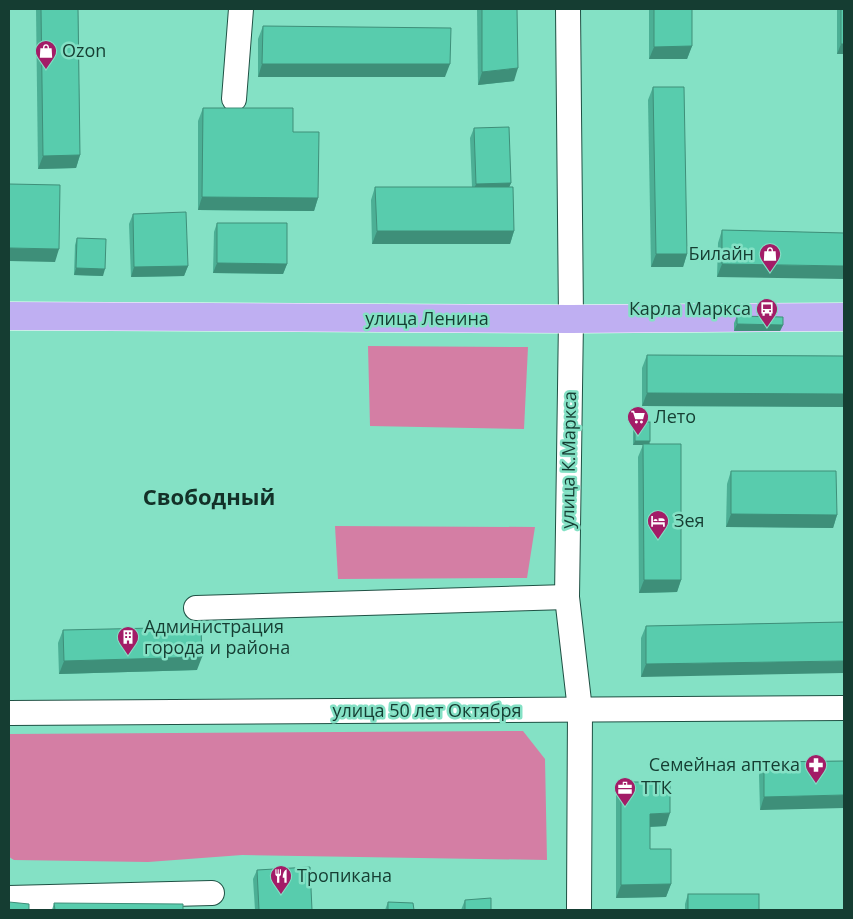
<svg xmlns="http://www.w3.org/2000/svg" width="853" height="919" viewBox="0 0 853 919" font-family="'Open Sans',sans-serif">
<rect width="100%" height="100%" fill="#84e1c5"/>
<g fill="#d47ea4">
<polygon points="368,346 528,347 524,429 370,426"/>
<polygon points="335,526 535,527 527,578 338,579"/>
<polygon points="523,731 545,759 547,860 242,855 148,862 14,860 9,857 9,734"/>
</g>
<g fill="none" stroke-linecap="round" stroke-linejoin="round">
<g stroke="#1f5144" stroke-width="26">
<g id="minor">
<polyline points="568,9 571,319 567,597 580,710 579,910"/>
<polyline points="234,99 241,9"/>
<polyline points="196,608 567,597"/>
<polyline points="9,713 844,708"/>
<polyline points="9,898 212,893"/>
</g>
</g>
<g stroke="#fff" stroke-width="29">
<polyline id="major" points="9,316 571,319 844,317"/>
</g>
<use href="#minor" stroke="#fff" stroke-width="24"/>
<use href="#major" stroke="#bfaff2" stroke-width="28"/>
</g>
<g fill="#4caf95">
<polygon points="36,9 78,9 80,155 76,168 38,169"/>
<polygon points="477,9 517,9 514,81 478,85"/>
<polygon points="649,9 692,9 692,46 687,59 649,59"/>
<rect x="837" y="9" width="7" height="45"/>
<polygon points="263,26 445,77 258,77 258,39"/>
<polygon points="653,87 687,254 683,267 651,267 648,100"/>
<polygon points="203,108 293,132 318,198 314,211 198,210 198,121"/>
<polygon points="474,128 511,183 509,187 514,231 510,244 372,244 371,200 375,187 472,187 470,138"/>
<polygon points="133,214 188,266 184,276 131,277 129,224"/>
<polygon points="217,223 287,264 283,274 213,273 214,232"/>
<polygon points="722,230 844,233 717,277 718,243"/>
<polygon points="77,238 103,276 74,275 75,245"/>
<polygon points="737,316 783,325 780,331 734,331 734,323"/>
<polygon points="647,355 844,356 844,407 642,406 642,368"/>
<polygon points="635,422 650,444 681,580 677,592 639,593 638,457 643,445 633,445 633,426"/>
<polygon points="731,471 837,515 833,528 726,527 727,484"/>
<polygon points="844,622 641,677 641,638 646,626"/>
<polygon points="63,630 197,670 59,674 58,643"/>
<polygon points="844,761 760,810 759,775 764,762"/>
<polygon points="621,782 666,826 650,827 650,849 671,884 666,897 616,898 616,795"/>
<polygon points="257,870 312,910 255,910 253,879"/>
<polygon points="688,894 759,910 685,910 685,904"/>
<polygon points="465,900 491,910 461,910"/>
<polygon points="388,902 414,910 385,910"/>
<polygon points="54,903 183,910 52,910"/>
</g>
<g fill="#3e8f79">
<polygon points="841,44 844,44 844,54 837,54"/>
<polygon points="692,46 687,59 649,59 654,47"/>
<polygon points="262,64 450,64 445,77 258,77"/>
<polygon points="518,68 514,81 478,85 482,72"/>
<polygon points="80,155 76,168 38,169 43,156"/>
<polygon points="511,183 507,192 472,194 476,184"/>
<polygon points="202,197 318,198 314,211 198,210"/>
<polygon points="377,231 514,231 510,244 372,244"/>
<polygon points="9,248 59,249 55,262 9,261"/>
<polygon points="656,254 687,254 683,267 651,267"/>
<polygon points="217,263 287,264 283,274 213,273"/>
<polygon points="722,264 844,266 844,279 717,277"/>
<polygon points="188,266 184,276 131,277 134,267"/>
<polygon points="76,268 105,269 103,276 74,275"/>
<polygon points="737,324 783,325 780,331 734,331"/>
<polygon points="647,393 844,394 844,407 642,406"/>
<polygon points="635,441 650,441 649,445 633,445"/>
<polygon points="731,514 837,515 833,528 726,527"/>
<polygon points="644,580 681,580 677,592 639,593"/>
<polygon points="202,657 197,670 59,674 64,661"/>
<polygon points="844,661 844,673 641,677 646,664"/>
<polygon points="844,795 844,808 760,810 764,797"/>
<polygon points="670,813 666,826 645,827 650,814"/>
<polygon points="671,884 666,897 616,898 621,885"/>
</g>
<g fill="#58ccad" stroke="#3e8f79">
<polygon points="41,9 78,9 80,155 43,156"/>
<polygon points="482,9 517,9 518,68 482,72"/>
<polygon points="654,9 692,9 692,46 654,47"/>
<rect x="841" y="9" width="3" height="35"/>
<polygon points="263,26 451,28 450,64 262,64"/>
<polygon points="653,87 684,87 687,254 656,254"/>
<polygon points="203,108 293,108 293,132 319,132 318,198 202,197"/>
<polygon points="509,127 511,183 476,184 474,128"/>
<polygon points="9,184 60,185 59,249 9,248"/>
<polygon points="375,187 513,187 514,231 377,231"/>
<polygon points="186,212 188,266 134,267 133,214"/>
<polygon points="217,223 287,223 287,264 217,263"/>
<polygon points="722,230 844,233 844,266 722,264"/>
<polygon points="77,238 106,239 105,269 76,268"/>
<polygon points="737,316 783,317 783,325 737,324"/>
<polygon points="647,355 844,356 844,394 647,393"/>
<rect x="635" y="422" width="15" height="19"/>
<polygon points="643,444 681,444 681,580 644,580"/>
<polygon points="731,471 836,471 837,515 731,514"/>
<polygon points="844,622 844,661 646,664 646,626"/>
<polygon points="201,627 202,657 64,661 63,630"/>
<polygon points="844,761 844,795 764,797 764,762"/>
<polygon points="621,782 670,782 670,813 650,814 650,849 671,849 671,884 621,885"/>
<polygon points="310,867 312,910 259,910 257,870"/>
<rect x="688" y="894" width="71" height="16"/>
<polygon points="491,898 491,910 465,910 465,900"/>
<polygon points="9,902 29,904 29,910 9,910"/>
<polygon points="388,902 413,903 414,910 388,910"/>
<polygon points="54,903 183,904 183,910 55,910"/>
</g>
<defs>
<g id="shop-pin" transform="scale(1.125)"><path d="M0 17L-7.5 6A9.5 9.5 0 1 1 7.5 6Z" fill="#a31c67" stroke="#84e1c5"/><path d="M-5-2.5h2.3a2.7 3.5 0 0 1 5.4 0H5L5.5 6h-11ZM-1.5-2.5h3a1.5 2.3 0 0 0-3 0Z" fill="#fff"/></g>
<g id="bus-pin" transform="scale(1.125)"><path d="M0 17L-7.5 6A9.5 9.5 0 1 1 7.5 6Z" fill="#a31c67" stroke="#84e1c5"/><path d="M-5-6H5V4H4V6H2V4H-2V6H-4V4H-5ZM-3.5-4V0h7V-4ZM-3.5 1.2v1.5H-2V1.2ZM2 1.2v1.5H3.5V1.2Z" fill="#fff"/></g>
<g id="supermarket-pin" transform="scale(1.125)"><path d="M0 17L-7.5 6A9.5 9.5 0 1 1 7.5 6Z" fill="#a31c67" stroke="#84e1c5"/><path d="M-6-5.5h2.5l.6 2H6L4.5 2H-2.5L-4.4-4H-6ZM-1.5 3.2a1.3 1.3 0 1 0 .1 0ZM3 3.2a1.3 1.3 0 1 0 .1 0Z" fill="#fff"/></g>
<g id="hotel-pin" transform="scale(1.125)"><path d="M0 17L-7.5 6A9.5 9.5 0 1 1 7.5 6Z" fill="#a31c67" stroke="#84e1c5"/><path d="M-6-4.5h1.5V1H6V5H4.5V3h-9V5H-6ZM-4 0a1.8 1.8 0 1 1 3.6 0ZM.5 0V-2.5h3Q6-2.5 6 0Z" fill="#fff"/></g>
<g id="building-pin" transform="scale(1.125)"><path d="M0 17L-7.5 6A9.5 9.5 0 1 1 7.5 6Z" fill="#a31c67" stroke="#84e1c5"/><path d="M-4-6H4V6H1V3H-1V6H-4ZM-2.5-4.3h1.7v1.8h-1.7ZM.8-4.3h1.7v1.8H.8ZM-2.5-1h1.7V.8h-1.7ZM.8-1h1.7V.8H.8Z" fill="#fff"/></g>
<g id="pharmacy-pin" transform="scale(1.125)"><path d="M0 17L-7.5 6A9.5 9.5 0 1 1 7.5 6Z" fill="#a31c67" stroke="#84e1c5"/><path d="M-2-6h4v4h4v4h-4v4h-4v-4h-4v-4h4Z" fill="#fff"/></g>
<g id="office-pin" transform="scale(1.125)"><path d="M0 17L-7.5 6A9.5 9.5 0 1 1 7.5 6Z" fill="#a31c67" stroke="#84e1c5"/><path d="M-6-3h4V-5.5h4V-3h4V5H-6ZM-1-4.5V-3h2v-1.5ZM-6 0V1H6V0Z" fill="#fff"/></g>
<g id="restaurant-pin" transform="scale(1.125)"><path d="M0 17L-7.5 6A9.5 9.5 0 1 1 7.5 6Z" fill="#a31c67" stroke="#84e1c5"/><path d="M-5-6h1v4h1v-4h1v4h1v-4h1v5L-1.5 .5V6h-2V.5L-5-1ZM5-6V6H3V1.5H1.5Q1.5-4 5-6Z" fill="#fff"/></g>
</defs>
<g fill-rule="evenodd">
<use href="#shop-pin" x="46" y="51"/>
<use href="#shop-pin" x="770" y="254"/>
<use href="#bus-pin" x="767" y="309"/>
<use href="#supermarket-pin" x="638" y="417"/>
<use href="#hotel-pin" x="658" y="521"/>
<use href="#building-pin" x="128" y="637"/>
<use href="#pharmacy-pin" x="816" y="765"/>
<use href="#office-pin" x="625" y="788"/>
<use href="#restaurant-pin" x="281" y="876"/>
</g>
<g text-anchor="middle" stroke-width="5" stroke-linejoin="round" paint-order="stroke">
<g font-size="18" fill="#153d32" stroke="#84e1c5" text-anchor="start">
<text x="62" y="57">Ozon</text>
<text x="754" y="260" text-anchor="end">Билайн</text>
<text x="751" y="315" text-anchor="end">Карла Маркса</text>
<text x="654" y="423">Лето</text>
<text x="674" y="527">Зея</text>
<text x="144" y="633">Администрация<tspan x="144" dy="21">города и района</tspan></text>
<text x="800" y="771" text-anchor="end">Семейная аптека</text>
<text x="641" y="794">ТТК</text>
<text x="297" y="882">Тропикана</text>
</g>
<g font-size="18" fill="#153d32" stroke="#84e1c5">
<text x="427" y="325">улица Ленина</text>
<text transform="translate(569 460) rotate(-89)" y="6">улица К.Маркса</text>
<text x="427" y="717">улица 50 лет Октября</text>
</g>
<g font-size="22" font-weight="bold" fill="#133128" stroke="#84e1c5">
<text x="209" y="505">Свободный</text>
</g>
</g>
<rect width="853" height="919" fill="none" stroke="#153d32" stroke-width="20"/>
</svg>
